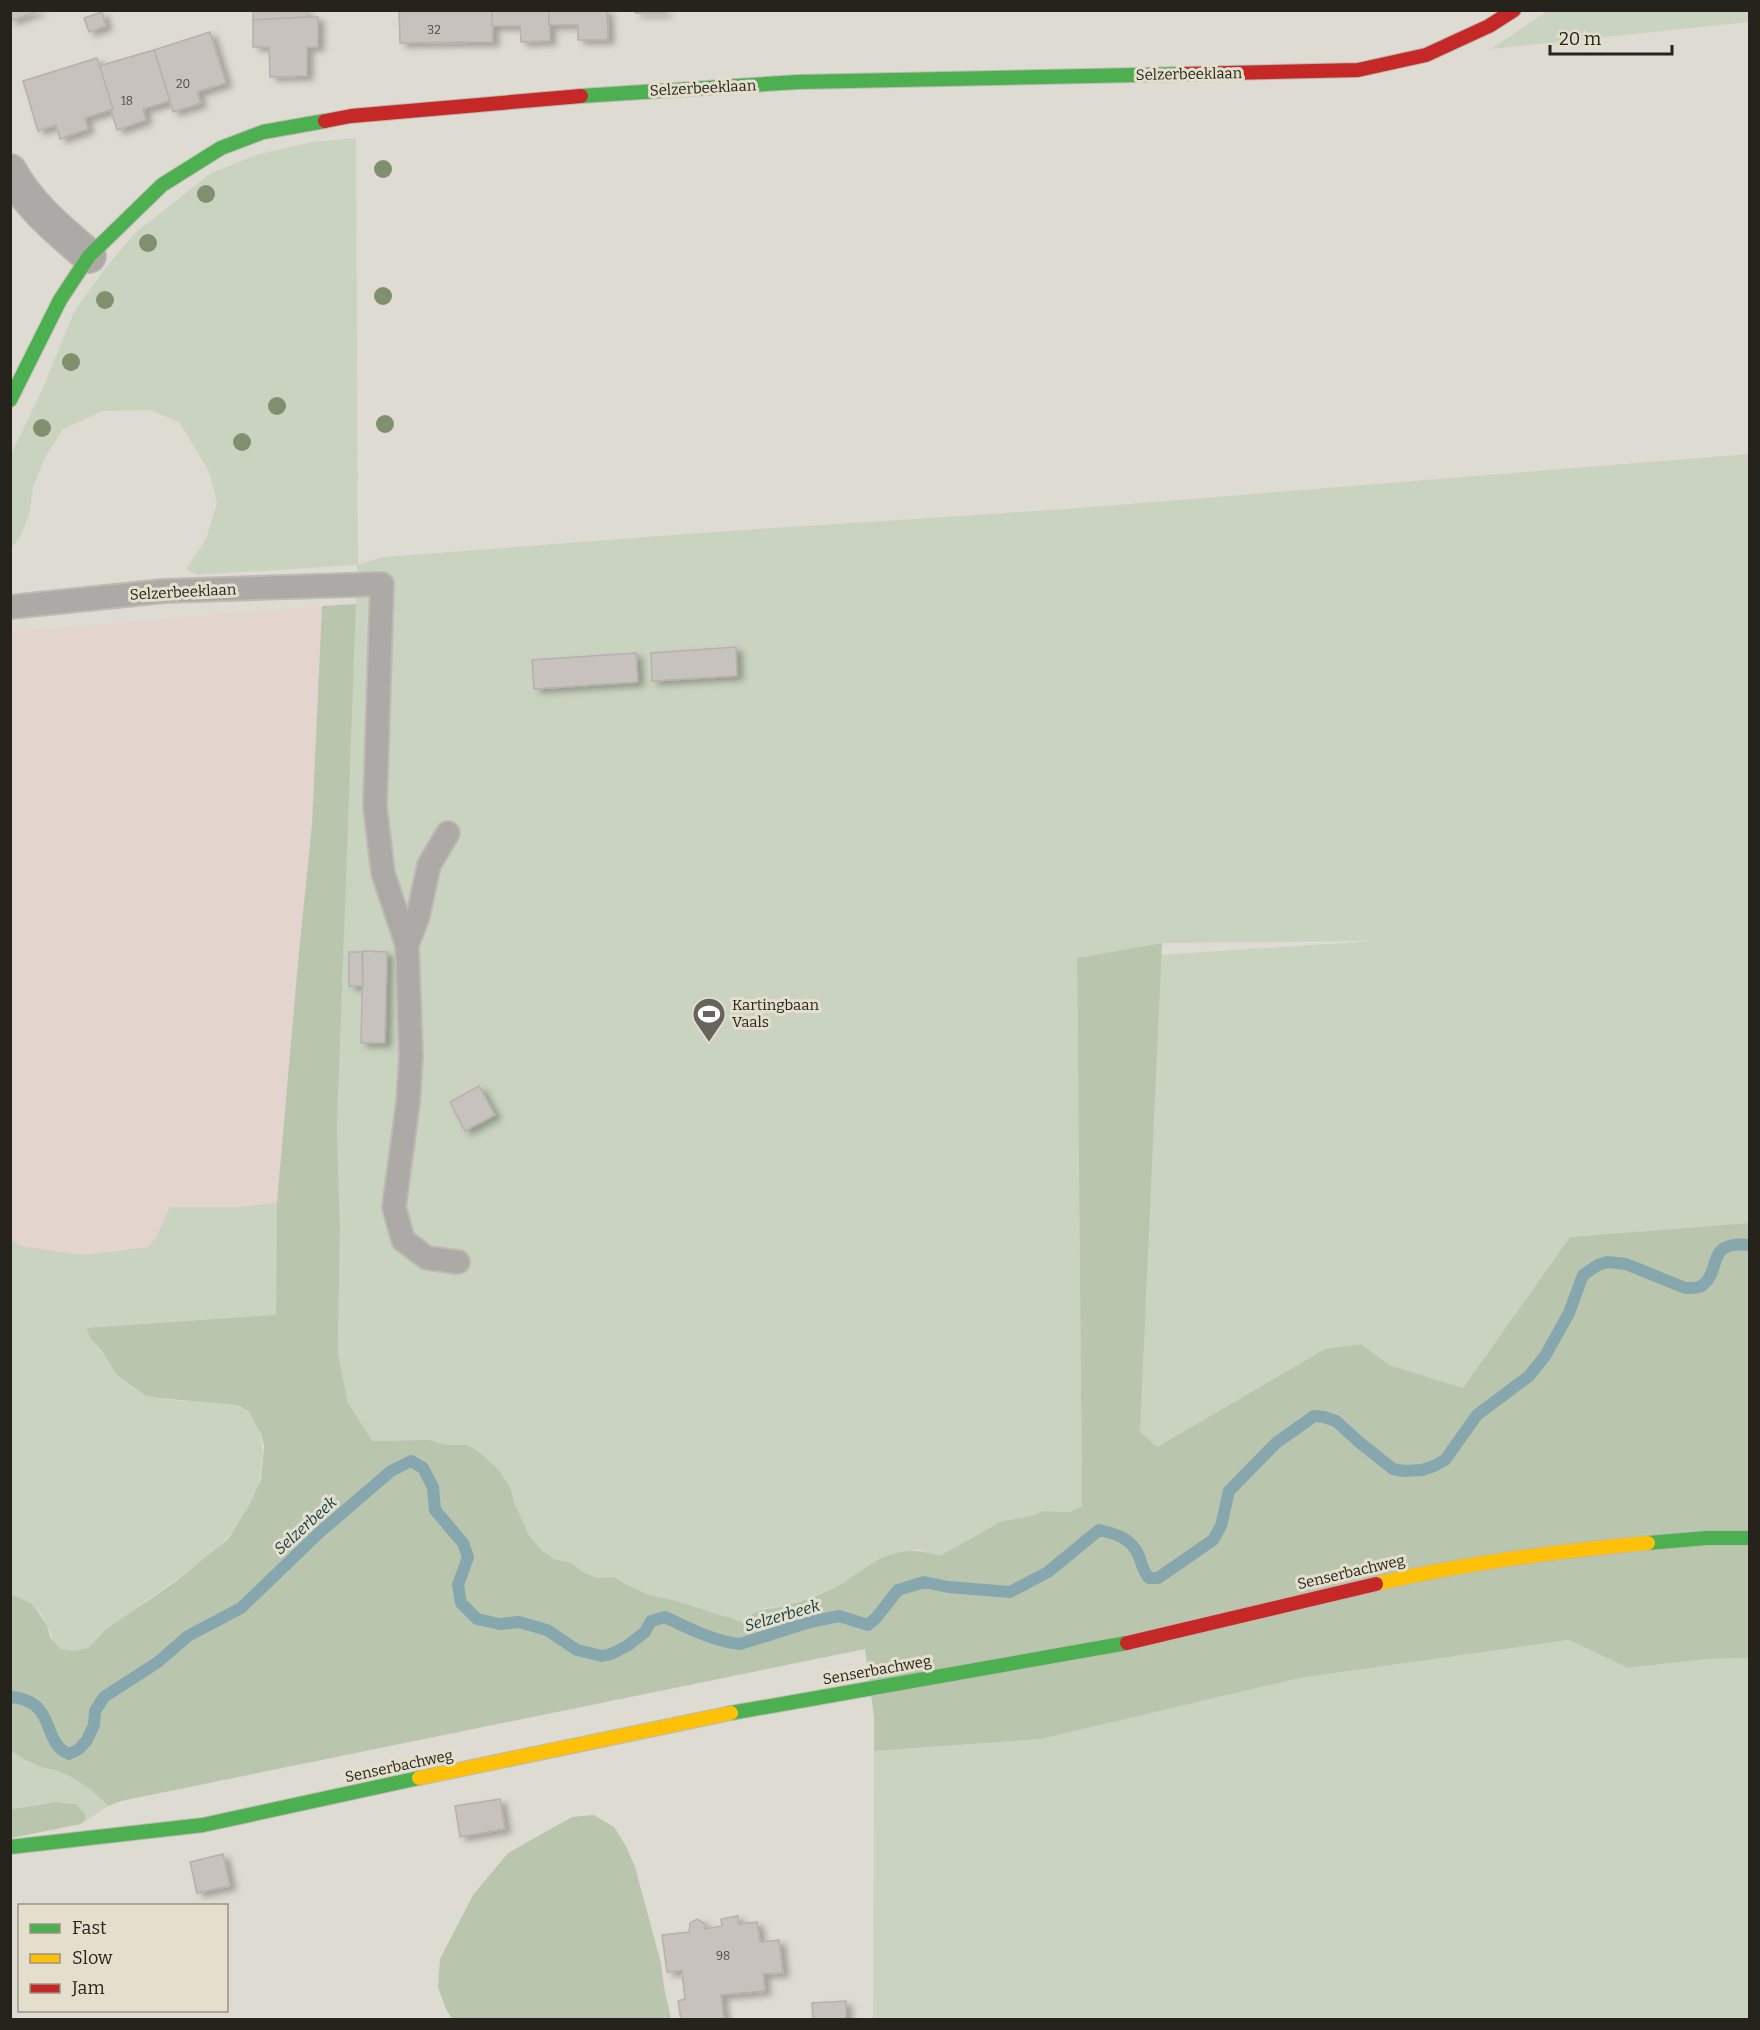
<svg xmlns="http://www.w3.org/2000/svg" width="1760" height="2030" viewBox="0 0 1760 2030" font-family="Bitter,serif">
<defs>
<filter id="shadow"><feDropShadow dx="6" dy="4" stdDeviation="3" flood-color="#0004"/></filter>
</defs>
<rect width="100%" height="100%" fill="#dedcd2"/>
<polygon fill="#e4d4ce" points="322,606 312,824 298,962 277,1202 241,1207 170,1207 156,1238 148,1247 83,1255 20,1246 11,1238 11,632"/>
<g fill="#cad3bf" fill-rule="evenodd">
<polygon points="1549,10 1749,11 1749,22 1491,49"/>
<path d="M356 138 358 565 383 557 713 532 1066 509 1749 454V1223L1570 1237 1463 1388 1389 1365 1361 1344 1325 1349 1157 1447 1129 1455 1077 967 1082 1506 1070 1512 1043 1511 1031 1516 1002 1521 940 1557 917 1549 829 1590 787 1606 764 1608 750 1615 742 1622 677 1601 650 1595 625 1584 614 1577 597 1578 583 1572 571 1563 556 1559 541 1550 529 1535 514 1502 511 1489 499 1470 467 1445H446L429 1440 371 1441 348 1403 338 1353 340 1227 337 1128 357 565 197 575 186 569 206 539 217 503 209 471 179 422 150 410 103 411 63 429 46 456 33 487 30 512 21 535 11 549V454L42 390 74 312 103 271 134 234 211 173 256 155 312 142ZM1373 941 1078 960 1077 958 1162 943Z"/>
<path d="M277 1202 276 1316 91 1339C110 1360 117 1381 144 1394 173 1408 238 1391 255 1420 262 1433 263 1445 262 1459 260 1530 194 1567 143 1603 138 1606 135 1611 130 1615 121 1621 111 1625 103 1632 98 1636 93 1645 87 1648 85 1650 77 1651 74 1651 50 1652 52 1628 41 1614 33 1606 21 1599 11 1594L10 1238 21 1246 83 1255 148 1247 156 1238 170 1207H241Z"/>
<polygon points="1569,1640 1628,1668 1706,1659 1749,1658 1749,2019 873,2020 874,1751 1041,1739 1300,1678"/>
<path d="M11 1751C21 1758 33 1764 45 1768 49 1769 54 1769 58 1771 78 1779 94 1791 108 1806L81 1824 76 1804C53 1799 33 1806 11 1809Z"/>
</g>
<g fill="#bac5ae">
<path d="M356 604 337 1128 340 1227 338 1353 348 1403 372 1441 429 1440 446 1445H467L478 1451 499 1470 511 1489 514 1502 529 1535 541 1550 555 1559 571 1563 583 1572 597 1578 614 1577 625 1584 650 1595 677 1601 742 1622C761 1605 768 1611 788 1605 803 1601 818 1595 832 1589 849 1581 872 1561 887 1556 910 1549 918 1550 940 1556L1002 1521 1031 1516 1043 1511 1070 1512 1082 1506 1077 958 1162 943 1140 1432 1157 1447 1325 1349 1361 1344 1389 1365 1463 1388 1570 1237 1749 1223V1658L1706 1659 1628 1668 1569 1640 1300 1678 1041 1739 874 1751V1717L865 1649 121 1801 108 1806C94 1791 78 1779 58 1771 54 1769 49 1769 45 1768 33 1764 21 1758 11 1751V1594L32 1604 47 1625 50 1637 61 1649 74 1651 88 1648 105 1630 175 1582 228 1539 249 1506 261 1479 264 1446 261 1434 249 1412 239 1406 227 1404 158 1398 145 1395 123 1380 115 1372 101 1350 91 1339 86 1328 276 1315 277 1202 298 962 312 824 322 606Z"/>
<polygon points="56,1802 76,1804 85,1814 85,1820 81,1824 11,1838 11,1809"/>
<polygon points="594,1815 614,1827 626,1846 635,1867 661,1963 664,1987 671,2019 452,2019 446,2009 438,1987 440,1959 473,1895 508,1853 572,1817"/>
</g>
<g fill="none" stroke-linecap="round" stroke-linejoin="round">
<path stroke="#86a7ad" stroke-width="12" d="M10 1697C16 1697 19 1698 25 1700 54 1710 44 1744 69 1754L79 1749 87 1740 94 1725 95 1711 104 1697 158 1662 188 1636 241 1608 320 1532 391 1471 411 1461 423 1468 433 1487 435 1510 463 1543 468 1557 458 1585 461 1603 477 1619 500 1624 519 1622 547 1630 577 1650 602 1656 611 1654 627 1646 645 1632 651 1621 665 1617C688 1628 715 1642 740 1644L810 1622 839 1616 868 1625 876 1618 898 1590 924 1582 948 1587 1010 1592 1048 1572 1099 1530C1117 1534 1131 1538 1139 1556 1142 1565 1143 1571 1149 1578H1158L1213 1540 1221 1526 1229 1491 1276 1443 1314 1416 1324 1417 1336 1421 1359 1442 1393 1469 1404 1471 1422 1470 1434 1466 1445 1460 1477 1415 1529 1376 1545 1356 1569 1313 1583 1275 1598 1265 1607 1262 1626 1264 1685 1288C1691 1288 1699 1289 1704 1284 1722 1269 1705 1240 1750 1245"/>
</g>
<g fill="#c7c2be" stroke="#b5b1ac" stroke-width="1.5" filter="url(#shadow)">
<polygon points="10,10 41,10 10,21"/>
<polygon points="253,10 306,10 307,19 253,20"/>
<polygon points="399,10 492,10 493,42 400,43"/>
<polygon points="492,10 549,10 550,41 521,42 520,26 492,26"/>
<polygon points="549,10 607,10 608,40 578,40 578,25 549,25"/>
<rect x="635" y="10" width="30" height="3"/>
<polygon points="102,12 106,26 89,32 84,18"/>
<polygon points="306,17 318,17 318,47 307,47 307,76 270,77 269,47 253,47 253,20"/>
<polygon points="210,32 226,83 197,92 201,103 173,112 154,50"/>
<polygon points="154,50 170,101 143,109 146,120 117,130 111,110 113,109 99,66"/>
<polygon points="97,58 113,109 85,118 88,129 60,139 56,125 38,131 23,81"/>
<polygon points="736,647 737,676 652,681 651,653"/>
<polygon points="636,653 638,682 534,689 532,660"/>
<polygon points="363,951 387,952 385,1043 361,1043"/>
<polygon points="349,952 362,952 363,986 349,986"/>
<polygon points="479,1086 495,1115 465,1131 450,1102"/>
<polygon points="500,1799 505,1829 460,1837 455,1806"/>
<polygon points="223,1854 230,1886 197,1893 190,1862"/>
<polygon points="738,1916 739,1924 757,1922 760,1942 779,1940 783,1973 763,1974 765,1991 721,1995 724,2020 681,2020 678,2001 685,1999 682,1971 667,1972 662,1935 689,1932 690,1923 697,1919 704,1923 705,1929 722,1926 721,1919"/>
<polygon points="846,2001 846,2020 813,2020 812,2003"/>
</g>
<g fill="none" stroke-linecap="round" stroke-linejoin="round">
<g stroke="#bcbab2" stroke-width="26">
<g id="lane">
<polyline points="10,607 164,591 382,584 375,807 383,873 407,945 411,1056 408,1103 394,1207 403,1240 427,1258 458,1262"/>
<polyline points="407,945 418,916 429,865 448,833"/>
</g>
</g>
<g stroke="#bcbab2" stroke-width="36">
<path id="street" d="M10 171C29 206 60 231 89 256"/>
</g>
<g stroke="#bcbab2" stroke-width="16">
<g id="fast">
<polyline points="581,96 798,82 1184,74"/>
<polyline points="10,400 60,300 89,256 162,185 221,148 263,132 325,121"/>
<polyline points="1648,1543 1707,1538 1750,1538"/>
<polyline points="731,1713 1127,1643"/>
<polyline points="10,1847 203,1825 419,1778"/>
</g>
</g>
<g stroke="#bcbab2" stroke-width="16">
<g id="slow">
<path d="M1376 1584C1465 1563 1557 1551 1648 1543"/>
<polyline points="419,1778 731,1713"/>
</g>
</g>
<g stroke="#bcbab2" stroke-width="16">
<g id="jam">
<polyline points="1184,74 1358,70 1426,55 1489,26 1514,10"/>
<polyline points="325,121 351,116 581,96"/>
<polyline points="1127,1643 1376,1584"/>
</g>
</g>
<use href="#lane" stroke="#aca9a6" stroke-width="22"/>
<use href="#street" stroke="#aca9a6" stroke-width="33"/>
<use href="#fast" stroke="#4caf50" stroke-width="14"/>
<use href="#slow" stroke="#ffc107" stroke-width="14"/>
<use href="#jam" stroke="#c62828" stroke-width="14"/>
</g>
<g fill="#80906f">
<circle cx="383" cy="169" r="9"/>
<circle cx="206" cy="194" r="9"/>
<circle cx="148" cy="243" r="9"/>
<circle cx="383" cy="296" r="9"/>
<circle cx="105" cy="300" r="9"/>
<circle cx="71" cy="362" r="9"/>
<circle cx="277" cy="406" r="9"/>
<circle cx="385" cy="424" r="9"/>
<circle cx="42" cy="428" r="9"/>
<circle cx="242" cy="442" r="9"/>
</g>
<defs>
<g id="stadium-pin" transform="scale(1.725)"><path d="M0 17L-7.5 6A9.5 9.5 0 1 1 7.5 6Z" fill="#66645c" stroke="#e4dfcc"/><path d="M0-5a6.5 5 0 1 0 0 10a6.5 5 0 1 0 0-10ZM-3.5-1.8h7v3.6h-7Z" fill="#fff"/></g>
</defs>
<g fill-rule="evenodd">
<use href="#stadium-pin" x="709" y="1014"/>
</g>
<g text-anchor="middle" stroke-width="6" stroke-linejoin="round" paint-order="stroke">
<g font-size="12" fill="#4e4b44">
<text x="434" y="34">32</text>
<text x="183" y="88">20</text>
<text x="127" y="105">18</text>
<text x="723" y="1960">98</text>
</g>
<g font-size="15" fill="#25231c" stroke="#e4dfcc">
<text transform="translate(1189 74) rotate(-1)" y="5">Selzerbeeklaan</text>
<text transform="translate(703 88) rotate(-3)" y="5">Selzerbeeklaan</text>
<text transform="translate(183 592) rotate(-3)" y="5">Selzerbeeklaan</text>
<text transform="translate(1351 1572) rotate(-13)" y="5">Senserbachweg</text>
<text transform="translate(877 1670) rotate(-10)" y="5">Senserbachweg</text>
<text transform="translate(399 1766) rotate(-12)" y="5">Senserbachweg</text>
</g>
<g font-size="15" fill="#25231c" stroke="#e4dfcc" text-anchor="start">
<text x="732" y="1010">Kartingbaan<tspan x="732" dy="17">Vaals</tspan></text>
</g>
<g font-size="16" font-style="italic" fill="#0d3b45" stroke="#e4dfcc">
<text transform="translate(305 1525) rotate(-42)" y="6">Selzerbeek</text>
<text transform="translate(782 1615) rotate(-16)" y="6">Selzerbeek</text>
</g>
</g>
<rect width="1760" height="2030" fill="none" stroke="#25231c" stroke-width="24"/>
<rect x="18" y="1904" width="210" height="108" fill="#e4dfcc" stroke="#989486" stroke-width="1.5"/>
<rect x="30" y="1924" width="30" height="9" fill="#4caf50" stroke="#989486" stroke-width="1.5"/>
<text x="72" y="1934" font-size="18" fill="#25231c">Fast</text>
<rect x="30" y="1954" width="30" height="9" fill="#ffc107" stroke="#989486" stroke-width="1.5"/>
<text x="72" y="1964" font-size="18" fill="#25231c">Slow</text>
<rect x="30" y="1984" width="30" height="9" fill="#c62828" stroke="#989486" stroke-width="1.5"/>
<text x="72" y="1994" font-size="18" fill="#25231c">Jam</text>
<path d="M1550 45v9h122v-9" fill="none" stroke="#25231c" stroke-width="3"/>
<text x="1559" y="45" font-size="18" fill="#25231c" stroke="#e4dfcc" stroke-width="4.5" paint-order="stroke">20 m</text>
</svg>
